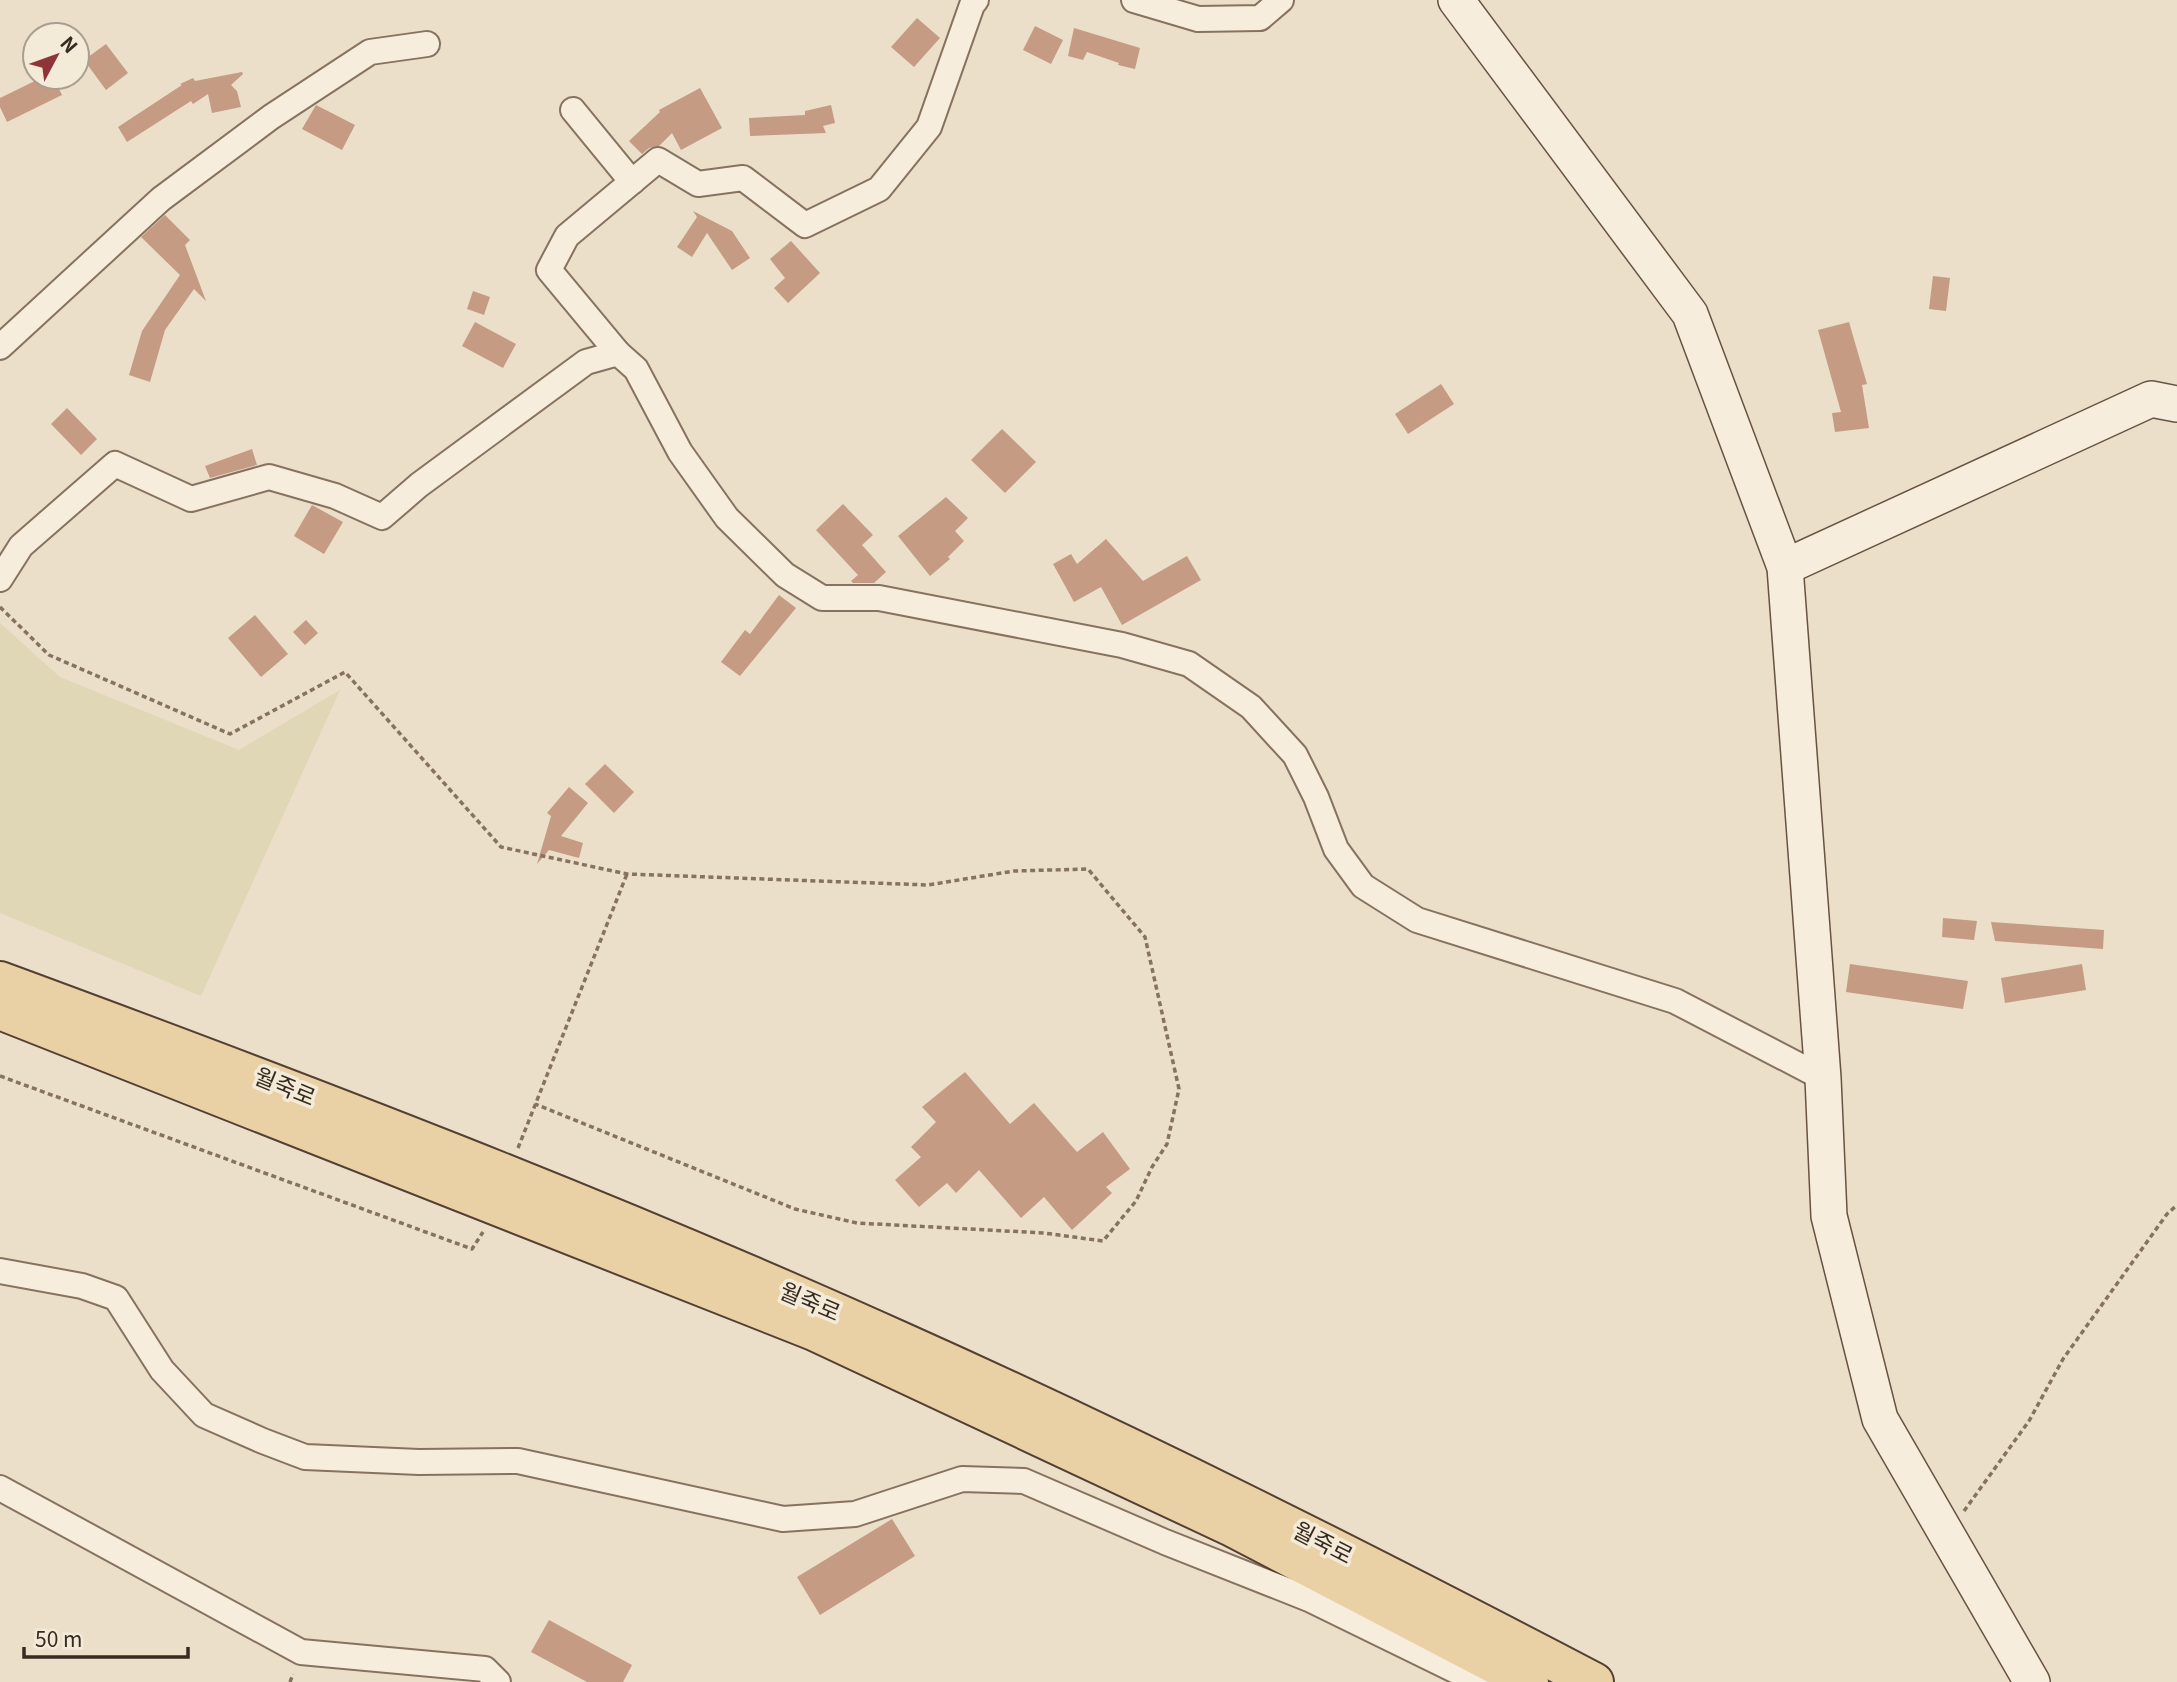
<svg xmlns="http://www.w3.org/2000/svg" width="2177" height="1682" viewBox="0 0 2177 1682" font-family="Georgia,'Noto Sans KR',serif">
<rect width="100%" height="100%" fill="#ebdfc9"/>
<polygon fill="#e0d7b7" points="0,623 60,677 239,750 340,690 201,996 0,913"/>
<g fill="#c59b83">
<polygon points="917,18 940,38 914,67 891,47"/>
<polygon points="1035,26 1063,40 1051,64 1023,50"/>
<polygon points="1074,28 1140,48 1135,69 1118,65 1119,63 1087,52 1083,60 1068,56"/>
<polygon points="106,44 128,73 106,90 84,60"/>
<polygon points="242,72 243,74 231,85 237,91 241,107 212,113 208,94 193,104 191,101 127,142 118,127 182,85 180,84 193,78 195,81"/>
<polygon points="43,77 53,77 62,95 7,122 0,107 0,98"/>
<polygon points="700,88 722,128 681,150 672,133 659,146 649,148 642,154 629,141 660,112 659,110"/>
<polygon points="316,105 355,125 342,150 302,129"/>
<polygon points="831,105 835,123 823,126 826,133 750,136 749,118 805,115 805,111"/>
<polygon points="693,211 732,231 750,258 732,270 707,233 692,257 677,247 697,217"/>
<polygon points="165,215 190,240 185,245 206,301 194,289 165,330 150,382 129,375 142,331 180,275 141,237"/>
<polygon points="791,241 820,273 788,303 774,288 785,278 770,259"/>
<polygon points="1933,276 1950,278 1946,311 1929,309"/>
<polygon points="473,291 490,297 484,315 467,309"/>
<polygon points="475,322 516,344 503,368 462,346"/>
<polygon points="1849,322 1867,384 1862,385 1869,428 1835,432 1832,413 1841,412 1818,330"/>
<polygon points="1441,384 1454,404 1408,434 1395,414"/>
<polygon points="67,408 97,439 81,455 51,424"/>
<polygon points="1002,429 1036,462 1005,493 971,460"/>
<polygon points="252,449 257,465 210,478 205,466"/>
<polygon points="946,497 968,518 955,531 964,541 948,557 950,559 930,576 898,536"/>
<polygon points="843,504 873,535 862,545 886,572 874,583 853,583 851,581 858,575 816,530"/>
<polygon points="312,505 343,522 324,554 294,536"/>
<polygon points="1106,539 1143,581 1187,556 1201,580 1122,625 1101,587 1074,602 1053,564 1071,554 1077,564"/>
<polygon points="779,595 796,608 740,676 721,662 745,630 750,634"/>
<polygon points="255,615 288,654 261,677 228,638"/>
<polygon points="306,620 318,633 305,645 293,632"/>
<polygon points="605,764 634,792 614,813 585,784"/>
<polygon points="569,787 588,803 561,836 583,843 579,858 549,850 537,864 551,816 547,813"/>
<polygon points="1943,918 1977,921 1974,940 1942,937"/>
<polygon points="1991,922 2104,930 2103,949 1995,941"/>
<polygon points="1850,964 1968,981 1963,1009 1846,992"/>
<polygon points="2082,964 2086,990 2005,1003 2001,978"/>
<polygon points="965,1072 1010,1124 1034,1103 1077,1152 1103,1132 1130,1169 1106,1187 1112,1193 1072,1230 1044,1197 1021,1218 979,1170 956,1193 947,1183 919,1207 895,1180 921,1157 911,1147 936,1122 922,1107"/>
<polygon points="892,1519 915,1556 820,1615 797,1577"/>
<polygon points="549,1620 632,1665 623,1682 587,1682 531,1652"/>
</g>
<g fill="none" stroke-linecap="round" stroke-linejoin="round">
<g stroke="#86725f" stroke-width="28">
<g id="street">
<polyline points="1134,0 1198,19 1260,18 1281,0"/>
<polyline points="573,110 632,182"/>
<polyline points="0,347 161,199 271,117 370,52 427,44"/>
<polyline points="618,353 549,270 567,236 658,160 698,184 743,178 805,225 879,189 929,127 972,5 976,0"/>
<polyline points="0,579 21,546 115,464 191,499 269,477 335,496 382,517 419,485 586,362 618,353 636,369 680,452 727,518 785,575 822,598 879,598 1122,645 1189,664 1251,707 1295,755 1316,797 1336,849 1363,886 1417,920 1675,1001 1823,1078"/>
<polyline points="0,1271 82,1286 116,1298 162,1370 204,1415 263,1441 305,1457 419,1462 518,1461 783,1519 855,1514 962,1479 1024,1481 1165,1542 1309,1599 1479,1682"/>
<polyline points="0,1488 301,1652 485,1669 498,1682"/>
</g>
</g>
<g stroke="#685342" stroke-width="38">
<g id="secondary">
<polyline points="1456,0 1690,314 1785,567 1823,1078 1829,1216 1880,1419 2032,1682"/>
<polyline points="1785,567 2151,399 2177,404"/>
</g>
</g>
<g stroke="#544033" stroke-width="42">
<g id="primary">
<path d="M0 981C304 1093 607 1209 902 1342 1137 1447 1366 1563 1594 1682"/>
<polyline points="0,1010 814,1331 1230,1526 1529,1682"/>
</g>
</g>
<g stroke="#86725f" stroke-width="3.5" stroke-dasharray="5 3.5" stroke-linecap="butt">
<polyline points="0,607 49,655 230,734 345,672 501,847 627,874 928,885 1014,871 1088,869 1145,937 1179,1089 1167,1144 1152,1167 1136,1201 1103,1241 1044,1233 857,1223 795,1209 535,1104"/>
<polyline points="0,1076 472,1249 483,1232"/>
<polyline points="518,1148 627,874"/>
<polyline points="1964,1511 2029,1421 2063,1359 2167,1214 2177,1205"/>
<polyline points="290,1682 293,1674"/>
</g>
<use href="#street" stroke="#f6eddc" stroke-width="24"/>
<use href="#secondary" stroke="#f6eddc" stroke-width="35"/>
<use href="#primary" stroke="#ead1a5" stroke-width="38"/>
</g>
<g text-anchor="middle" stroke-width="7" stroke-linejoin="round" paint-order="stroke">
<g font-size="23" fill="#372b21" stroke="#f3ead8">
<text transform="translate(285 1087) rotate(22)" y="8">월죽로</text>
<text transform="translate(810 1302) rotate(23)" y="8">월죽로</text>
<text transform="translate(1323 1543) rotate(27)" y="8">월죽로</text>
</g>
</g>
<g transform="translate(56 56) rotate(49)"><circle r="33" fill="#f3ead8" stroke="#a89e8f" stroke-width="2"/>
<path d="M0-5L12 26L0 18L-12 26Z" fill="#8f353a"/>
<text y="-10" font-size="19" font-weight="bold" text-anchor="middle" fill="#372b21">N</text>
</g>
<path d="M24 1647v10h164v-10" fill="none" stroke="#372b21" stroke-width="3.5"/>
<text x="35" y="1647" font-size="21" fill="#372b21" stroke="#f3ead8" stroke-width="5" paint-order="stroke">50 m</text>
</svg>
